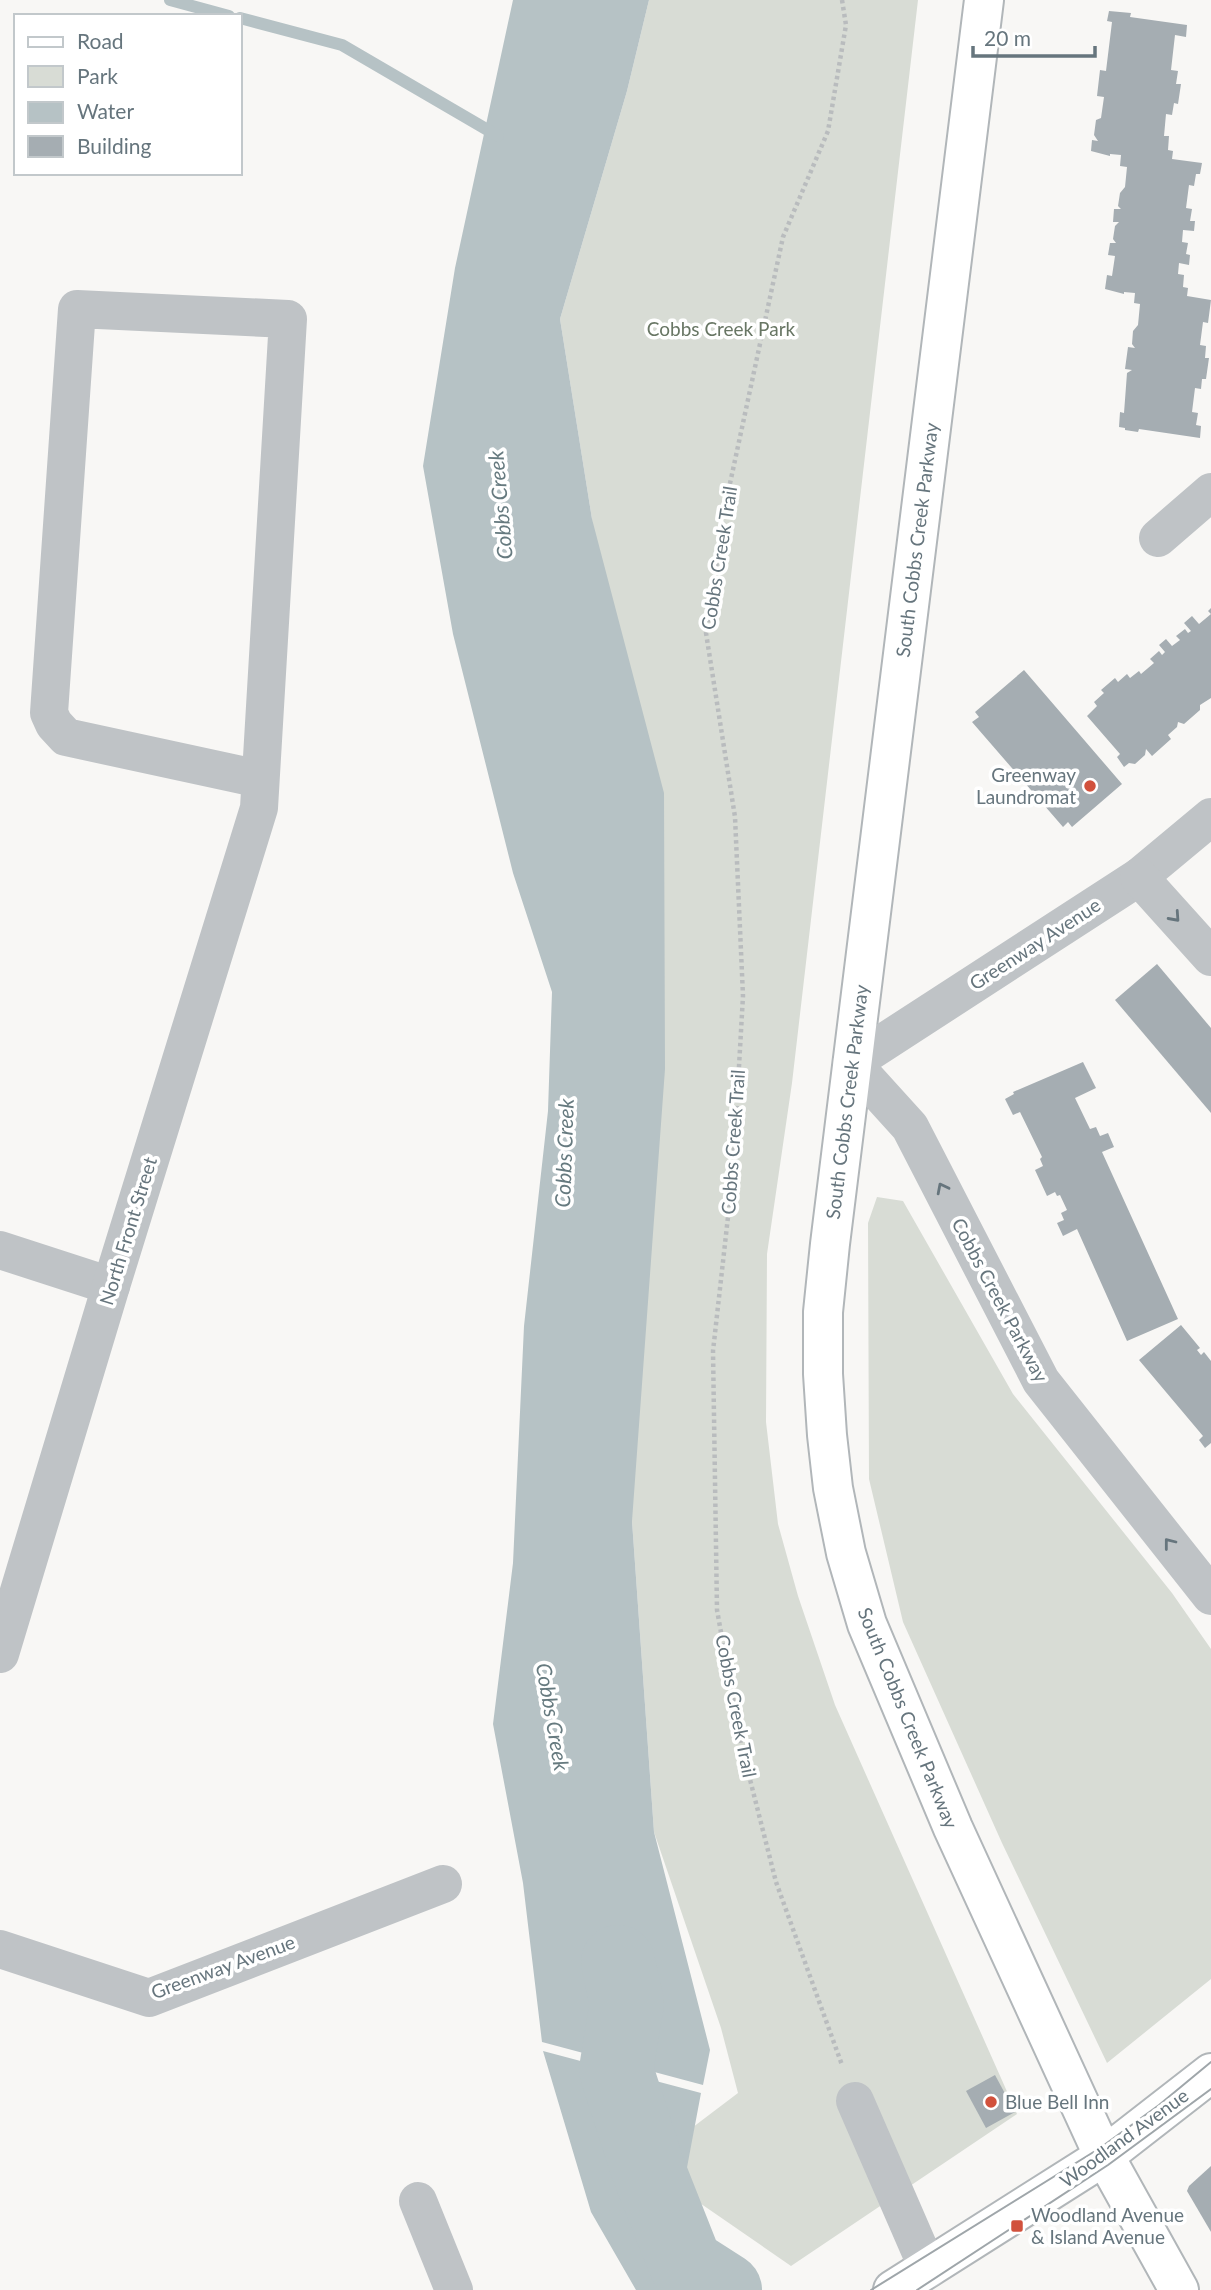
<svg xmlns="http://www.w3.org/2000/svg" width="1211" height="2290" viewBox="0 0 1211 2290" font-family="Lato,sans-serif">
<rect width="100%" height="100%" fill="#f8f7f5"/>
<g fill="#d8dcd5">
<polygon points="649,0 918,0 792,1083 767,1254 766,1422 778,1524 798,1596 835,1705 1017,2114 791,2266 665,2179 668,2146 738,2093 721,2028 654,1832 632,1521 592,519 560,319 627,91"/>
<polygon points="877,1197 903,1201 1013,1394 1172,1593 1211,1649 1211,1979 1107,2063 1002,1843 903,1622 869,1479 868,1223"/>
</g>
<g fill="#b6c2c5">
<polygon points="513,0 649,0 627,91 560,319 592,519 664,793 665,1069 632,1521 654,1832 710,2050 703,2085 542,2042 523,1883 493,1724 513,1563 524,1326 548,1111 552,992 513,873 453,634 423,466 455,268"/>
<polygon points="543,2051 701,2093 682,2194 741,2290 636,2290 591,2212"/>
</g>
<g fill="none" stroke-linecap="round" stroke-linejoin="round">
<g stroke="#b6c2c5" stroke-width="12">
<polyline points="170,0 229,16"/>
<polyline points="240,18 342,45 498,136"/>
</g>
<polyline stroke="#b6c2c5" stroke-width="74" points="618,1962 627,2003 616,2070 648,2169 686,2265 725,2290"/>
</g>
<g fill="#a5adb2">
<polygon points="1109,11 1131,13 1130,17 1187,25 1186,37 1175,35 1171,70 1178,71 1176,84 1181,84 1178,104 1174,103 1172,115 1166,114 1164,136 1169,136 1168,150 1173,151 1172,159 1202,163 1200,174 1196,174 1194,186 1189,185 1186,208 1192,209 1190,221 1195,221 1194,231 1183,230 1182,242 1188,243 1186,254 1190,255 1189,265 1179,263 1178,274 1184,275 1183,287 1188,288 1187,296 1211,300 1208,323 1203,322 1200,345 1206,346 1205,358 1209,358 1206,379 1202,379 1201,389 1195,388 1192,412 1198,413 1196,425 1201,426 1200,438 1139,429 1138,432 1125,430 1125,428 1119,427 1120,412 1124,413 1127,373 1132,370 1125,369 1128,347 1135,348 1132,344 1133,331 1138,325 1140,304 1134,303 1135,293 1124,292 1124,294 1105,289 1107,275 1112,276 1115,256 1108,255 1110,243 1116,243 1113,239 1115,226 1119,222 1113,222 1114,209 1121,209 1118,206 1120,193 1125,187 1127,167 1120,166 1121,155 1110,154 1110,156 1091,151 1092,140 1098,141 1094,135 1096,120 1101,118 1104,97 1097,96 1100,70 1106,71 1112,22 1107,21"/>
<polygon points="1211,608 1211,698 1200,705 1200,710 1184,724 1178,722 1177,727 1168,735 1171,739 1152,756 1146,749 1145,755 1135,764 1129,763 1124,767 1117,757 1120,754 1087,716 1097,706 1094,702 1104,693 1101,690 1115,678 1118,682 1127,674 1130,678 1139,671 1141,674 1154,663 1150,659 1159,651 1162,655 1165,652 1159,645 1166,639 1172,646 1180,640 1176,636 1185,629 1188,633 1191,631 1184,623 1192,616 1199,624 1211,614 1208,611"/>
<polygon points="1024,670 1122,784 1072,827 1068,822 1063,827 972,722 979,717 975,712"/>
<polygon points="1157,964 1211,1028 1211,1113 1115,1000"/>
<polygon points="1083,1062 1096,1088 1075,1098 1090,1129 1096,1127 1100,1136 1108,1133 1114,1147 1102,1152 1178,1319 1127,1341 1077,1229 1063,1236 1057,1223 1064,1220 1061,1213 1067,1210 1060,1195 1057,1196 1055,1192 1047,1196 1035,1170 1043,1166 1040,1159 1042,1157 1020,1112 1013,1115 1005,1099 1014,1094 1013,1092"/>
<polygon points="1181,1325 1200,1348 1197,1350 1201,1355 1204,1352 1211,1361 1211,1443 1205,1448 1199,1440 1203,1436 1139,1360"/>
<polygon points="995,2075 1015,2112 986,2128 966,2091"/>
<polygon points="1211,2166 1211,2232 1187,2191 1189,2186"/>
</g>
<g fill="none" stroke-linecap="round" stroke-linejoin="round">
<g stroke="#b1b6b9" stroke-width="42">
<g id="major">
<polyline points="984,0 830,1244 823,1312 823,1374 827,1435 833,1488 846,1553 867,1624 953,1828 1100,2148 1179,2290"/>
<polyline points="893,2290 1103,2157 1211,2073"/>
</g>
</g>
<polyline stroke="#b9bcbe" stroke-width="4.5" stroke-dasharray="3.5 3.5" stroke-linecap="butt" points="842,0 846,25 828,131 783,237 726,502 706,633 735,817 743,996 733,1172 713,1351 717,1610 741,1744 776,1882 842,2065"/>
<g stroke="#bfc3c6" stroke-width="38">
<polyline points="1158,538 1211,492"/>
<polyline points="1211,817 1139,877 852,1063 910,1127 1041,1381 1211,1596"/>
<polyline points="1139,877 1211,957"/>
<polyline points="0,1250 111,1286"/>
<polyline points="0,1654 111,1286 259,808 288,319 77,309 49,713 54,724 66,737 260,779"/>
<polyline points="0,1949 149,1998 443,1884"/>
<polyline points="855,2101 928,2269"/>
<polyline points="418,2201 454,2290"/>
</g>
<use href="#major" stroke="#fff" stroke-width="38"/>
<g stroke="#9fa6aa" stroke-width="2">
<polyline points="871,2290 1100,2148 1159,2105 1211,2062"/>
<polyline points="917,2290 1108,2165 1211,2089"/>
</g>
</g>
<defs><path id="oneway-chevron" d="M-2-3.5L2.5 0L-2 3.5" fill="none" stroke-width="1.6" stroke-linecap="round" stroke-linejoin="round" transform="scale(1.75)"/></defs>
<g stroke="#66757d">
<use href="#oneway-chevron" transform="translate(1175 917) rotate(48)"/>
<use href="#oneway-chevron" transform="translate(942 1188) rotate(-117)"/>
<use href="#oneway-chevron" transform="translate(1169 1543) rotate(-128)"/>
</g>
<g fill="#d1513c" stroke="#fff" stroke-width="2.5">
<circle cx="1090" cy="786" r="7"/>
<circle cx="991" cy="2102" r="7"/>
<rect x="1010" y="2219" width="14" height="14" rx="3.5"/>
</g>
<g text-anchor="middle" stroke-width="7" stroke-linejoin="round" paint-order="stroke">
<g font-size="19" fill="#687664" stroke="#fff">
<text x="721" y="336">Cobbs Creek Park</text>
</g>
<g font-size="19" fill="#66757d" stroke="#fff">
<text transform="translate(917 540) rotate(-83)" y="7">South Cobbs Creek Parkway</text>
<text transform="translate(719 558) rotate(-81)" y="7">Cobbs Creek Trail</text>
<text transform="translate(1035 944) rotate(-33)" y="7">Greenway Avenue</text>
<text transform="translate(847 1102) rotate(-83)" y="7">South Cobbs Creek Parkway</text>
<text transform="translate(733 1142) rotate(-86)" y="7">Cobbs Creek Trail</text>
<text transform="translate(128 1231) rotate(-73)" y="7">North Front Street</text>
<text transform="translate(1000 1300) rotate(62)" y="7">Cobbs Creek Parkway</text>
<text transform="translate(736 1706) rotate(79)" y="7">Cobbs Creek Trail</text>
<text transform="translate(908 1718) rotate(68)" y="7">South Cobbs Creek Parkway</text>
<text transform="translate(223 1967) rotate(-20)" y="7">Greenway Avenue</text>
<text transform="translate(1124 2138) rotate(-36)" y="7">Woodland Avenue</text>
</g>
<g font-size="19" fill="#66757d" stroke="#fff" text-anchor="start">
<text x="1076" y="782" text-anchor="end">Greenway<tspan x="1076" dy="22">Laundromat</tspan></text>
<text x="1005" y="2109">Blue Bell Inn</text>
<text x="1031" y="2222">Woodland Avenue<tspan x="1031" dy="22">&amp; Island Avenue</tspan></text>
</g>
<g font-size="21" font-style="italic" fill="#667a7f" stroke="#fff">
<text transform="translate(501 505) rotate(-95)" y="7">Cobbs Creek</text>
<text transform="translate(565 1153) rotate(-88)" y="7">Cobbs Creek</text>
<text transform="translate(552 1717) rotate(80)" y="7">Cobbs Creek</text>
</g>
</g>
<rect x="14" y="14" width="228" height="161" fill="#ffffff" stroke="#c2c8cb" stroke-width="2"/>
<rect x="28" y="37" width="35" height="10" fill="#ffffff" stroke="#c2c8cb" stroke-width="2"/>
<text x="77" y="49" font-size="21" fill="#66757d">Road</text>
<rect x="28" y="66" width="35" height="21" fill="#d8dcd5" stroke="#c2c8cb" stroke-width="2"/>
<text x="77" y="84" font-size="21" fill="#66757d">Park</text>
<rect x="28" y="102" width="35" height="21" fill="#b6c2c5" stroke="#c2c8cb" stroke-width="2"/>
<text x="77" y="119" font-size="21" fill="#66757d">Water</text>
<rect x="28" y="136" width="35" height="21" fill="#a5adb2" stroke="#c2c8cb" stroke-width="2"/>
<text x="77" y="154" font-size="21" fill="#66757d">Building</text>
<path d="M973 46v10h122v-10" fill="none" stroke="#66757d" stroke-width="3.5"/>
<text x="984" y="46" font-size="21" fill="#66757d" stroke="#ffffff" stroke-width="5" paint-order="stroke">20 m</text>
</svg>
